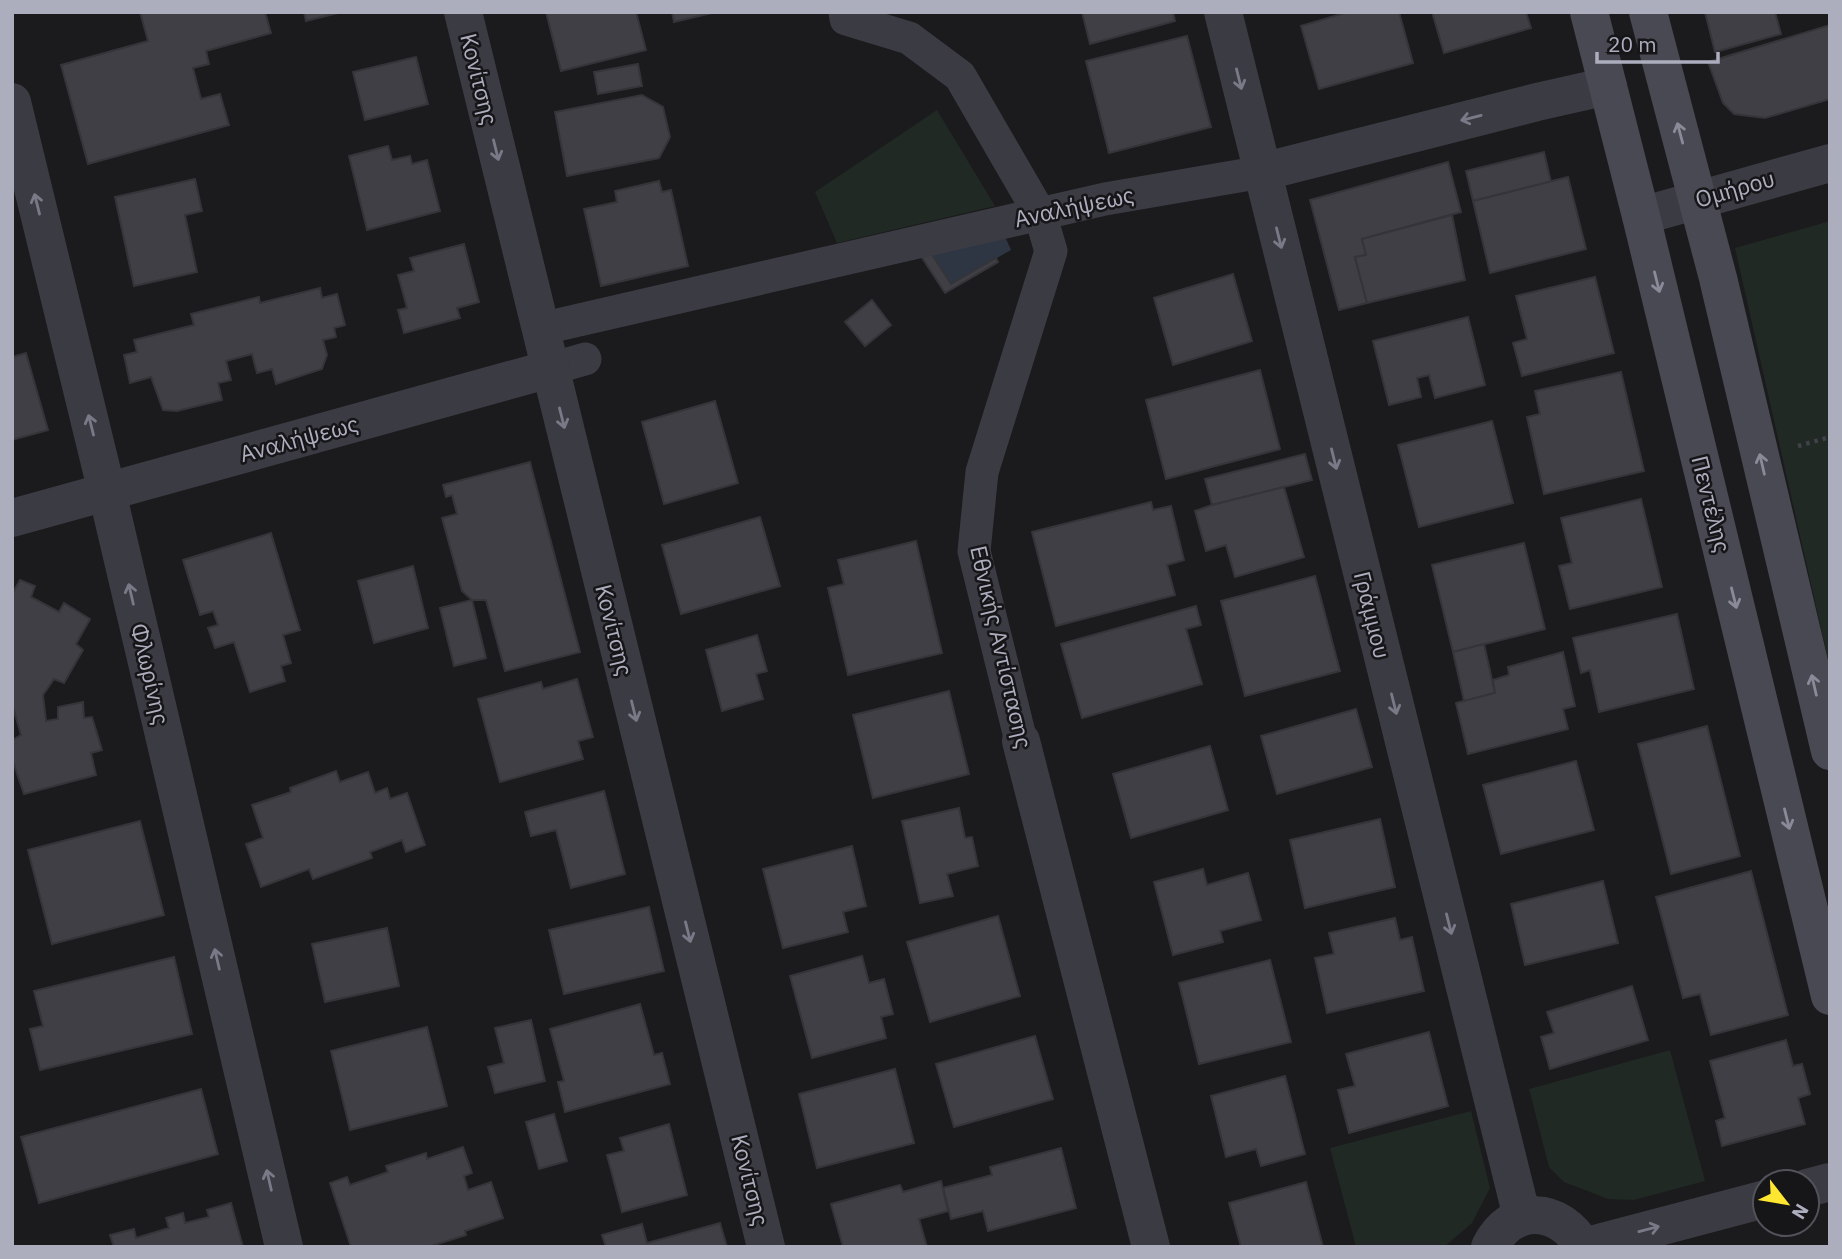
<svg xmlns="http://www.w3.org/2000/svg" width="1842" height="1259" viewBox="0 0 1842 1259" font-family="'IBM Plex Sans',sans-serif">
<rect width="100%" height="100%" fill="#1b1a1d"/>
<g fill="#202923">
<polygon points="937,110 995,206 837,243 815,192"/>
<polygon points="1830,221 1830,668 1735,248"/>
<polygon points="1670,1050 1705,1181 1634,1200 1608,1199 1564,1182 1549,1167 1529,1089"/>
<polygon points="1471,1111 1490,1188 1472,1223 1444,1247 1356,1247 1330,1148"/>
</g>
<polygon fill="#2f3643" points="1003,232 1011,250 951,284 929,250"/>
<g fill="#403f45" stroke="#353439" stroke-width="2">
<polygon points="140,12 265,12 271,33 206,51 209,64 193,68 201,99 220,94 229,125 88,164 61,65 148,41"/>
<polygon points="304,12 342,12 306,21"/>
<polygon points="546,12 636,12 646,50 561,71"/>
<polygon points="672,12 716,12 674,22"/>
<polygon points="1082,12 1173,12 1175,21 1090,44"/>
<polygon points="1348,12 1399,12 1413,63 1319,89 1301,26"/>
<polygon points="1432,12 1526,12 1531,28 1444,53"/>
<polygon points="1705,12 1775,12 1781,34 1715,52"/>
<polygon points="1830,25 1830,99 1765,118 1734,114 1723,103 1708,62"/>
<polygon points="1187,36 1211,127 1109,153 1086,61"/>
<polygon points="416,57 428,104 365,120 353,72"/>
<polygon points="638,64 642,86 598,94 594,72"/>
<polygon points="642,95 663,107 670,137 659,158 567,176 555,112"/>
<polygon points="388,146 392,160 410,156 412,164 427,160 440,211 367,230 349,156"/>
<polygon points="1544,152 1551,182 1473,201 1466,171"/>
<polygon points="1448,162 1461,212 1362,239 1366,255 1355,257 1367,303 1339,310 1310,200"/>
<polygon points="1568,177 1586,249 1490,273 1473,201"/>
<polygon points="195,179 202,211 185,215 197,272 134,286 115,197"/>
<polygon points="659,181 662,192 671,190 688,266 601,286 584,209 617,202 615,191"/>
<polygon points="1452,215 1465,280 1367,303 1355,257 1366,255 1362,239"/>
<polygon points="464,244 479,302 457,308 460,318 404,333 398,310 407,308 398,275 414,271 410,258"/>
<polygon points="929,250 951,284 996,258 998,262 945,293 919,253"/>
<polygon points="1233,274 1252,341 1173,365 1154,298"/>
<polygon points="1595,277 1614,353 1522,376 1513,343 1527,339 1516,296"/>
<polygon points="320,288 322,298 337,294 345,325 334,328 336,337 323,340 327,355 322,369 276,384 272,369 257,373 252,354 226,361 231,380 218,383 222,400 177,411 163,410 151,377 130,383 124,355 137,352 134,340 194,325 191,314 259,297 260,303"/>
<polygon points="872,300 891,325 865,346 845,322"/>
<polygon points="1468,317 1485,385 1435,398 1429,375 1417,378 1421,397 1389,405 1373,341"/>
<polygon points="26,353 48,430 12,440 12,357"/>
<polygon points="1260,370 1280,449 1166,479 1146,400"/>
<polygon points="1621,372 1644,471 1544,494 1527,417 1540,414 1535,391"/>
<polygon points="715,401 738,483 664,504 642,422"/>
<polygon points="1492,421 1513,503 1419,527 1398,445"/>
<polygon points="1305,454 1312,480 1212,505 1205,479"/>
<polygon points="530,462 580,652 505,671 486,600 472,600 462,591 442,518 457,514 452,495 446,497 443,485"/>
<polygon points="1284,487 1304,557 1235,577 1226,545 1206,551 1195,511 1212,505"/>
<polygon points="1641,499 1662,587 1570,609 1559,566 1572,563 1561,518"/>
<polygon points="1151,502 1153,510 1171,506 1184,560 1167,565 1175,595 1056,626 1032,532"/>
<polygon points="760,517 780,586 681,614 662,545"/>
<polygon points="271,533 300,630 283,635 291,663 281,666 285,681 250,692 234,642 215,648 208,628 218,625 213,611 200,615 183,560"/>
<polygon points="916,541 942,653 848,675 828,588 844,584 838,560"/>
<polygon points="1524,543 1545,629 1453,652 1432,565"/>
<polygon points="413,566 428,628 374,643 358,581"/>
<polygon points="1315,576 1340,671 1245,696 1221,601"/>
<polygon points="20,580 35,586 31,597 59,612 64,603 90,619 76,644 83,650 64,683 54,679 43,695 46,721 58,719 58,707 83,702 84,718 92,717 102,750 91,753 96,775 24,794 12,759 12,740 21,735 12,704 12,594"/>
<polygon points="472,600 486,658 454,666 440,608"/>
<polygon points="1196,606 1201,625 1186,629 1202,684 1082,718 1061,644"/>
<polygon points="1677,614 1694,689 1599,712 1590,670 1581,673 1573,638"/>
<polygon points="757,635 767,671 756,674 763,699 722,711 706,650"/>
<polygon points="1484,644 1495,693 1464,701 1453,652"/>
<polygon points="1563,652 1575,706 1563,709 1568,729 1468,754 1456,703 1495,693 1493,680 1509,675 1508,667"/>
<polygon points="577,679 593,737 578,741 583,759 500,782 478,699 541,682 543,689"/>
<polygon points="949,691 969,774 873,798 853,715"/>
<polygon points="1356,709 1372,767 1277,794 1261,736"/>
<polygon points="1707,726 1740,856 1671,874 1638,744"/>
<polygon points="1210,746 1228,810 1131,838 1113,774"/>
<polygon points="1576,761 1594,830 1501,854 1483,785"/>
<polygon points="336,771 340,782 368,772 375,793 387,788 390,799 407,793 425,845 406,852 402,840 370,852 372,858 313,879 309,869 261,887 246,844 263,838 252,805 291,792 290,788"/>
<polygon points="604,791 625,874 571,888 556,830 531,836 525,812"/>
<polygon points="959,808 965,838 972,837 978,866 947,874 953,896 920,903 902,821"/>
<polygon points="1380,819 1395,887 1305,908 1290,840"/>
<polygon points="140,821 164,915 52,944 28,850"/>
<polygon points="852,846 866,906 843,912 848,932 783,948 763,869"/>
<polygon points="1203,869 1207,885 1248,873 1261,920 1220,931 1223,942 1173,955 1154,882"/>
<polygon points="1751,871 1788,1015 1711,1035 1700,994 1683,998 1656,897"/>
<polygon points="1603,881 1618,943 1525,965 1511,904"/>
<polygon points="649,907 664,971 564,994 549,930"/>
<polygon points="998,916 1020,996 930,1022 907,942"/>
<polygon points="1395,918 1400,940 1412,937 1424,991 1327,1013 1315,958 1334,954 1329,933"/>
<polygon points="387,928 399,986 325,1002 312,944"/>
<polygon points="862,956 869,983 884,979 893,1014 881,1017 886,1038 812,1058 790,976"/>
<polygon points="174,957 192,1034 40,1070 30,1029 43,1026 34,991"/>
<polygon points="1270,960 1291,1042 1199,1064 1179,983"/>
<polygon points="1632,986 1648,1040 1550,1069 1541,1037 1554,1033 1547,1012"/>
<polygon points="640,1004 654,1055 662,1053 670,1084 565,1112 558,1082 564,1081 550,1029"/>
<polygon points="531,1020 545,1081 495,1093 488,1067 504,1063 495,1028"/>
<polygon points="427,1027 447,1106 350,1130 331,1051"/>
<polygon points="1429,1032 1448,1106 1349,1133 1338,1090 1355,1086 1346,1054"/>
<polygon points="1035,1036 1053,1099 954,1127 936,1064"/>
<polygon points="1786,1040 1793,1066 1802,1064 1810,1094 1798,1098 1805,1124 1722,1146 1716,1121 1725,1118 1710,1061"/>
<polygon points="895,1069 914,1143 817,1168 799,1094"/>
<polygon points="1285,1076 1305,1154 1261,1166 1256,1149 1226,1157 1211,1096"/>
<polygon points="201,1089 218,1154 39,1203 21,1137"/>
<polygon points="554,1114 567,1161 539,1169 526,1122"/>
<polygon points="669,1124 687,1195 622,1212 607,1155 624,1151 620,1138"/>
<polygon points="463,1147 472,1173 464,1176 468,1190 491,1182 503,1218 465,1231 466,1235 428,1247 351,1247 330,1183 347,1177 350,1185 388,1172 386,1166 426,1153 427,1159"/>
<polygon points="1061,1148 1076,1208 988,1231 983,1211 951,1219 943,1188 992,1175 990,1167"/>
<polygon points="941,1181 948,1211 919,1219 927,1247 843,1247 831,1204 900,1185 903,1192"/>
<polygon points="1306,1182 1323,1247 1241,1247 1229,1203"/>
<polygon points="231,1203 243,1247 114,1247 110,1235 134,1229 136,1238 169,1228 166,1218 183,1213 185,1223 209,1217 207,1210"/>
<polygon points="720,1223 727,1247 606,1247 602,1235 642,1224 647,1243"/>
</g>
<g fill="none" stroke-linecap="round" stroke-linejoin="round">
<polyline stroke="#41414a" stroke-width="4.5" stroke-dasharray="3.5 5" stroke-linecap="butt" points="1798,446 1830,437"/>
<g stroke="#3b3b43" stroke-width="33">
<polyline points="845,12 846,19 909,38 960,76 1040,214 1051,251 982,472 974,551 1021,741"/>
<polyline points="540,329 1105,199 1262,172"/>
<polyline points="550,369 585,359"/>
</g>
<g stroke="#3b3b43" stroke-width="38">
<polyline points="463,12 766,1247"/>
<polyline points="1223,12 1522,1217"/>
<polyline points="12,102 107,492 284,1247"/>
<polyline points="1262,172 1537,102 1608,86"/>
<polyline points="1641,216 1830,163"/>
<polyline points="1021,741 1151,1247"/>
</g>
<g stroke="#3b3b43" stroke-width="38">
<polyline points="12,518 550,369"/>
<polyline points="1807,1188 1830,1182"/>
<path d="M1490 1247C1512 1203 1560 1206 1583 1247"/>
<polyline points="1583,1247 1765,1199"/>
</g>
<g stroke="#494953" stroke-width="38">
<polyline points="1589,12 1641,216 1830,996"/>
<polyline points="1648,12 1718,278 1830,751"/>
</g>
</g>
<defs><path id="oneway-shaft" d="M-6 0H5M1.5-3L5.5 0L1.5 3" fill="none" stroke-width="1.6" stroke-linecap="round" stroke-linejoin="round" transform="scale(1.75)"/></defs>
<g stroke="#797a87">
<use href="#oneway-shaft" transform="translate(1239 79) rotate(76)"/>
<use href="#oneway-shaft" transform="translate(1471 118) rotate(166)"/>
<use href="#oneway-shaft" transform="translate(496 150) rotate(76)"/>
<use href="#oneway-shaft" transform="translate(37 204) rotate(-104)"/>
<use href="#oneway-shaft" transform="translate(1279 238) rotate(76)"/>
<use href="#oneway-shaft" transform="translate(562 418) rotate(76)"/>
<use href="#oneway-shaft" transform="translate(91 425) rotate(-104)"/>
<use href="#oneway-shaft" transform="translate(1334 459) rotate(76)"/>
<use href="#oneway-shaft" transform="translate(131 594) rotate(-103)"/>
<use href="#oneway-shaft" transform="translate(1394 704) rotate(76)"/>
<use href="#oneway-shaft" transform="translate(634 711) rotate(76)"/>
<use href="#oneway-shaft" transform="translate(1449 924) rotate(76)"/>
<use href="#oneway-shaft" transform="translate(688 932) rotate(76)"/>
<use href="#oneway-shaft" transform="translate(217 959) rotate(-103)"/>
<use href="#oneway-shaft" transform="translate(269 1180) rotate(-103)"/>
<use href="#oneway-shaft" transform="translate(1649 1229) rotate(-15)"/>
</g>
<g stroke="#898b99">
<use href="#oneway-shaft" transform="translate(1680 133) rotate(-105)"/>
<use href="#oneway-shaft" transform="translate(1657 282) rotate(76)"/>
<use href="#oneway-shaft" transform="translate(1762 464) rotate(-103)"/>
<use href="#oneway-shaft" transform="translate(1734 598) rotate(76)"/>
<use href="#oneway-shaft" transform="translate(1814 685) rotate(-103)"/>
<use href="#oneway-shaft" transform="translate(1787 819) rotate(76)"/>
</g>
<g text-anchor="middle" stroke-width="5" stroke-linejoin="round" paint-order="stroke">
<g font-size="23" fill="#acaebe" stroke="#161518">
<text transform="translate(479 79) rotate(76)" y="8">Κονίτσης</text>
<text transform="translate(1735 189) rotate(-16)" y="8">Ομήρου</text>
<text transform="translate(1074 207) rotate(-12)" y="8">Αναλήψεως</text>
<text transform="translate(299 439) rotate(-15)" y="8">Αναλήψεως</text>
<text transform="translate(1711 504) rotate(76)" y="8">Πεντέλης</text>
<text transform="translate(1372 615) rotate(76)" y="8">Γράμμου</text>
<text transform="translate(614 630) rotate(76)" y="8">Κονίτσης</text>
<text transform="translate(1001 647) rotate(77)" y="8">Εθνικής Αντίστασης</text>
<text transform="translate(150 674) rotate(77)" y="8">Φλωρίνης</text>
<text transform="translate(750 1180) rotate(76)" y="8">Κονίτσης</text>
</g>
</g>
<rect width="1842" height="1259" fill="none" stroke="#acaebe" stroke-width="28"/>
<g transform="translate(1786 1203) rotate(121)"><circle r="33" fill="#161518" stroke="#52525a" stroke-width="2"/>
<path d="M0-5L12 26L0 18L-12 26Z" fill="#ffe631"/>
<text y="-10" font-size="19" font-weight="bold" text-anchor="middle" fill="#acaebe">N</text>
</g>
<path d="M1597 52v10h121v-10" fill="none" stroke="#acaebe" stroke-width="3.5"/>
<text x="1608" y="52" font-size="21" fill="#acaebe" stroke="#161518" stroke-width="5" paint-order="stroke">20 m</text>
</svg>
